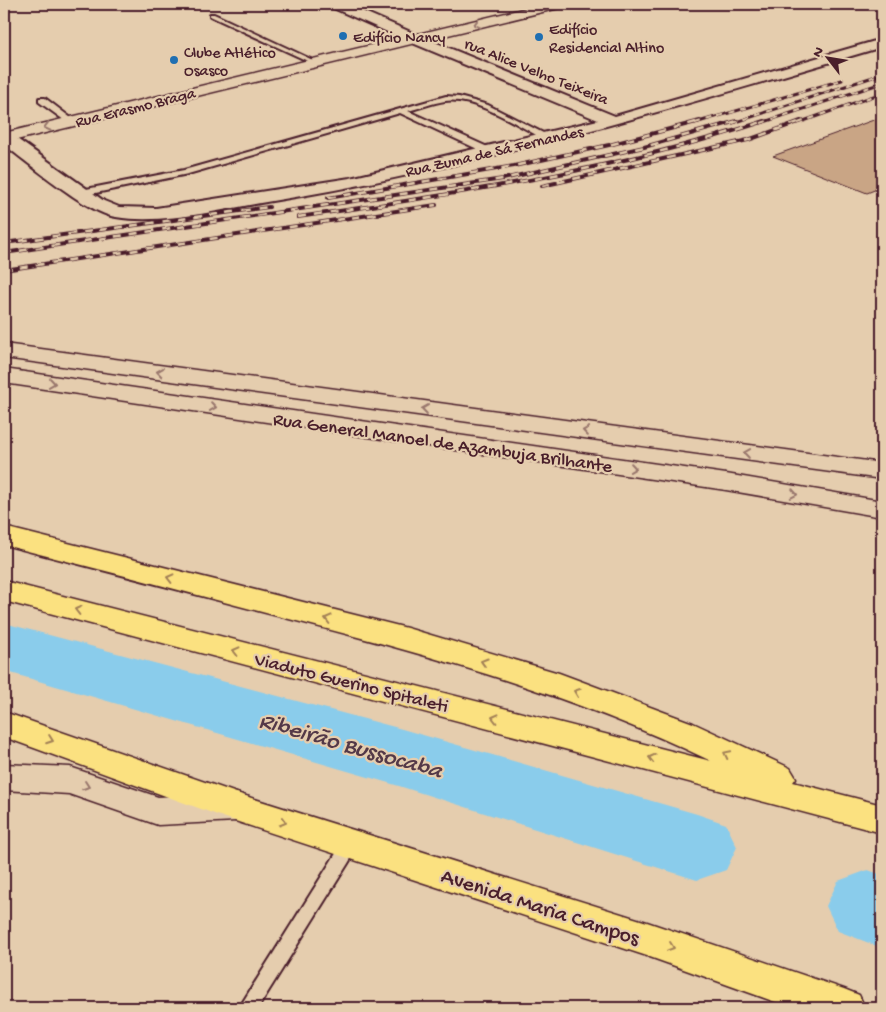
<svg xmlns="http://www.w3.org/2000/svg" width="886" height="1012" viewBox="0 0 886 1012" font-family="'Gochi Hand',sans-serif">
<rect width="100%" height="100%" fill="#e5cdae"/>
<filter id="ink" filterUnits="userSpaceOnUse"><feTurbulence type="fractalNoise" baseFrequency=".02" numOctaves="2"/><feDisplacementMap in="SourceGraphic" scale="10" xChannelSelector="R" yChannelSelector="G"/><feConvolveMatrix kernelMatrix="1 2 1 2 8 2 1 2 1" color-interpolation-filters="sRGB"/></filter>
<g filter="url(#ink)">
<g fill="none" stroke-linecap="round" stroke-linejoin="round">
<g fill="#8acceb" fill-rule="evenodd">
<polygon points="4,623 402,729 697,814 726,824 737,847 726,870 697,880 399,786 4,671"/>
<polygon points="868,870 882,875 882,948 838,931 826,906 838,881"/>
</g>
</g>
<polygon fill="#c9a585" stroke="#4a1f2b" points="882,117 882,187 867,193 773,156"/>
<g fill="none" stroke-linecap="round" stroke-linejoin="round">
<g stroke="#4a1f2b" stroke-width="4">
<g id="service">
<polygon points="210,14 214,14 317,62 312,63 210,16"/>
<path d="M446 96 459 97 488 105 551 137 544 139C519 126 474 96 445 101 432 103 420 108 408 111L492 149V153H486L400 113 188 174 81 196 77 193 81 190 184 170Z"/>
<polygon points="39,98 45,98 75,121 68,123 39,102"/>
<polygon points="351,837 357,839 359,844 357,849 258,1008 239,1008 345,839"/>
</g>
</g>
<g stroke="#4a1f2b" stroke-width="4">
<path id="minor" d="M330 4H346L420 36 615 116 882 39V47C681 106 479 167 272 201 224 209 163 225 116 217 87 213 29 163 4 145V132L10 134 104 201 119 207 156 208 350 178 598 120 410 42 331 7Z"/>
</g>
<g stroke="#4a1f2b" stroke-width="3">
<polygon id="tertiary" points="543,4 566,4 559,8 4,143 4,133"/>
</g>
<g stroke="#4a1f2b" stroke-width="3">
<g id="secondary">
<polygon points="4,344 882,463 882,479 4,358"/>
<polygon points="4,369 726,474 882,501 882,517 726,490 4,383"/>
<polygon points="4,764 70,767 158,797 236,793 249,797 254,807 249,817 236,821 158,825 69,794 4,790"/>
</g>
</g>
<g stroke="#4a1f2b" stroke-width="3">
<g id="primary">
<path d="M4 527 407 628 559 673 693 723 790 768 796 778 793 782 882 805V833L4 601V581L711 761C576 696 433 656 289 619 194 594 99 569 4 545Z"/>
<polygon points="4,712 245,796 647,922 844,989 859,995 865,1008 792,1008 647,956 223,817 4,737"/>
</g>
</g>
<use href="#service" fill="#e5cdae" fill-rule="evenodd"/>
<use href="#minor" fill="#e5cdae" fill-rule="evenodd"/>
<use href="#tertiary" fill="#e5cdae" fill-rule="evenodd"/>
<use href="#secondary" fill="#e5cdae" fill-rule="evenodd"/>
<use href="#primary" fill="#fbe180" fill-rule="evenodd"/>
<g stroke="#4a1f2b" stroke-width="3">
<g id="rail-far1">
<polyline points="695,123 842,80"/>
<polyline points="733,123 882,74"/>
<polyline points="761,123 882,83"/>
<polyline points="798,123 882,93"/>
</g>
</g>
<g stroke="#4a1f2b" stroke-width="4">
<g id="rail">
<polyline points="542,186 748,140 801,121"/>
<polyline points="328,198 514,166 609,145 700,121"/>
<path d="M298 217C456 194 613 171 765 121"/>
<polyline points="4,243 269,207"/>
<polyline points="4,253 503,179 644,147 737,121"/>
<polyline points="4,270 436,205"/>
</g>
</g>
<use href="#rail-far1" stroke="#e5cdae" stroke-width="2" stroke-dasharray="6" stroke-linecap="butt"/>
<use href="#rail" stroke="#e5cdae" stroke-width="2.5" stroke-dasharray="8" stroke-linecap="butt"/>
</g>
<defs><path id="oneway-chevron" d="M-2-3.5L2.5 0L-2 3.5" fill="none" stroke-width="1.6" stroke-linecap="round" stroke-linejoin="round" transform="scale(1.25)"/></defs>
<g stroke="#98766c">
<use href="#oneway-chevron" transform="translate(477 24) rotate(166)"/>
<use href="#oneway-chevron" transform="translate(47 127) rotate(166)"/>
<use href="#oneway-chevron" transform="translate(160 372) rotate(-172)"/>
<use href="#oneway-chevron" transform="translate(52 383) rotate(8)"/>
<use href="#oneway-chevron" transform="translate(213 407) rotate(8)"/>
<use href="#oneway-chevron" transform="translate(425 409) rotate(-172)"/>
<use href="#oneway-chevron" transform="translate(586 431) rotate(-172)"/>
<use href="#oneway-chevron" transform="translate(747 453) rotate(-172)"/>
<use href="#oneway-chevron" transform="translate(633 468) rotate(8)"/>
<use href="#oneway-chevron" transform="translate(794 494) rotate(10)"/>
<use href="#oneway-chevron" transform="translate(86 786) rotate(19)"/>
</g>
<g stroke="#a28056">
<use href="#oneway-chevron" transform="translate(170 578) rotate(-166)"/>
<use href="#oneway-chevron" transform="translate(78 610) rotate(-166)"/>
<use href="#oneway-chevron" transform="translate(328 619) rotate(-166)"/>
<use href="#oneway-chevron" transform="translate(236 651) rotate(-166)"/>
<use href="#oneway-chevron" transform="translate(484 662) rotate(-163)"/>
<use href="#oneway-chevron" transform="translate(577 692) rotate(-159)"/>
<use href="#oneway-chevron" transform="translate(495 718) rotate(-166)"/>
<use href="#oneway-chevron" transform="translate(50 740) rotate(20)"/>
<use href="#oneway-chevron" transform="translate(727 754) rotate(-154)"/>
<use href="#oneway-chevron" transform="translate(652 758) rotate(-166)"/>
<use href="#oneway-chevron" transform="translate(283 822) rotate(17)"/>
<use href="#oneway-chevron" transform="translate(671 947) rotate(19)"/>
</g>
</g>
<g fill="#1f6fb2" stroke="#e5cdae" stroke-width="2">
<circle cx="343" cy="36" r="5"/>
<circle cx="539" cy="37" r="5"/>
<circle cx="174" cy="60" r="5"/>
</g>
<g text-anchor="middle" stroke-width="4.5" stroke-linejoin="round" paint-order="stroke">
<g font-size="16" fill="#4a1f2b" stroke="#e5cdae" text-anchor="start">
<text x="549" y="34">Edifício<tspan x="549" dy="18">Residencial Altino</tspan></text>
<text x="353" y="42">Edifício Nancy</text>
<text x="184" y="57">Clube Atlético<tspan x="184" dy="18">Osasco</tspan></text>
</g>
<g font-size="16" fill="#4a1f2b" stroke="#e5cdae">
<text transform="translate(537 70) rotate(22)" y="6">rua Alice Velho Teixeira</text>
<text transform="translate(135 106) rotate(-14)" y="6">Rua Erasmo Braga</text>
<text transform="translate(494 150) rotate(-13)" y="6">Rua Zuma de Sá Fernandes</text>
</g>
<g font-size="19" fill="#4a1f2b" stroke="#e5cdae">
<text transform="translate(443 441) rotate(8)" y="7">Rua General Manoel de Azambuja Brilhante</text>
<text transform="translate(352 681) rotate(14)" y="7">Viaduto Guerino Spitaleti</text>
</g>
<g font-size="22" fill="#4a1f2b" stroke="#e5cdae">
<text transform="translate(541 905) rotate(18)" y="8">Avenida Maria Campos</text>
</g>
<g font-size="24" font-style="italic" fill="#543948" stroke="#e5cdae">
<text transform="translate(351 744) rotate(16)" y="8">Ribeirão Bussocaba</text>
</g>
</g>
<rect width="886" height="1012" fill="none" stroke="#e5cdae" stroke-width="20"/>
<rect x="10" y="10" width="866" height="992" fill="none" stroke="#4a1f2b" stroke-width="2" filter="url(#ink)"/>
<g transform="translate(828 58) rotate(301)" stroke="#e5cdae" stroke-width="4" paint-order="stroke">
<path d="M0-4L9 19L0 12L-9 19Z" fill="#4a1f2b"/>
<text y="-8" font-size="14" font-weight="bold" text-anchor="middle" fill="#4a1f2b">N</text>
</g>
</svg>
